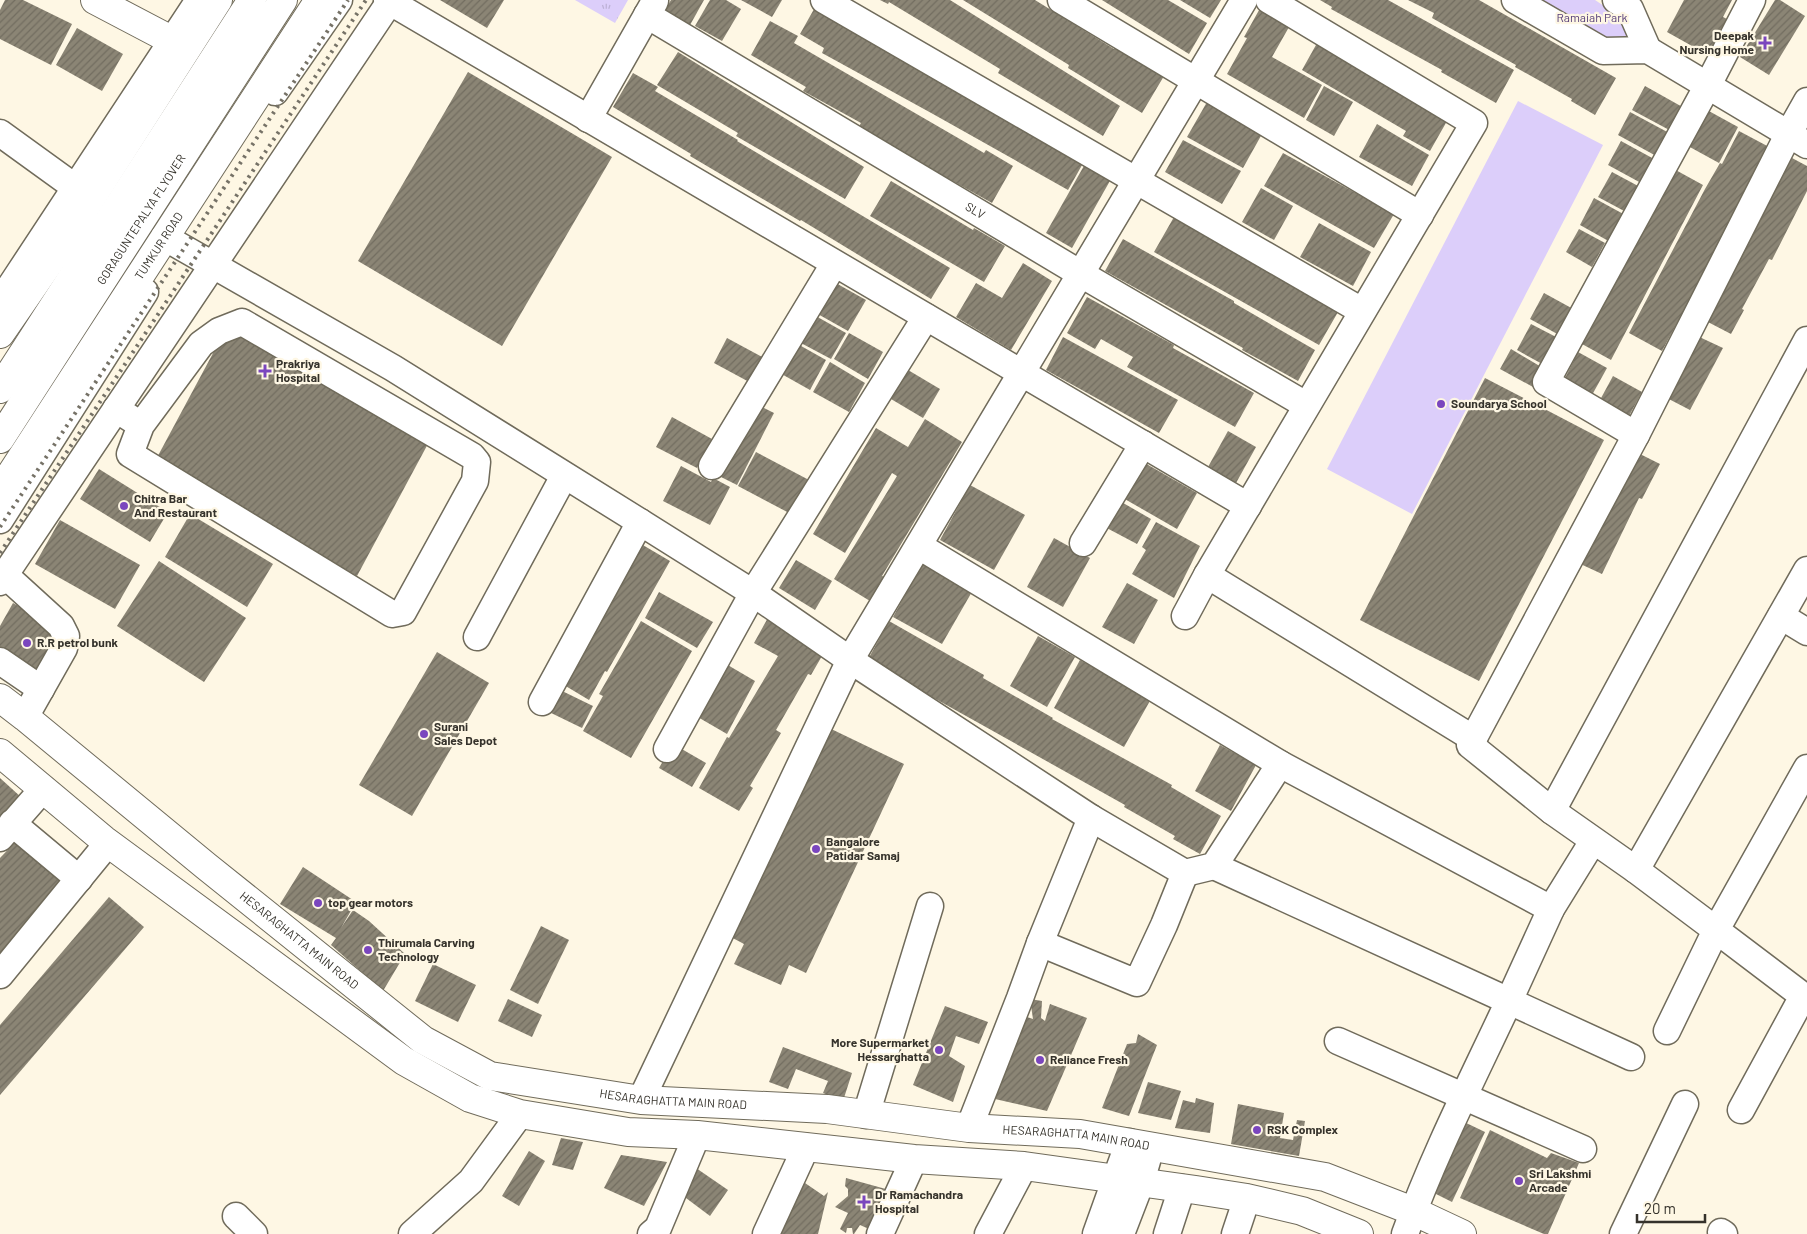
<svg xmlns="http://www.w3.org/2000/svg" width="1807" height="1234" viewBox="0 0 1807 1234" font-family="Barlow,sans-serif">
<defs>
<pattern id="grass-tufts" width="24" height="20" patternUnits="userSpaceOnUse" patternTransform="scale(1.25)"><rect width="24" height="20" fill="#dccefa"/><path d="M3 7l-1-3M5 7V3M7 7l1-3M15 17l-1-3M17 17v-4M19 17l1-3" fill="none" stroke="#bdb1d6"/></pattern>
<pattern id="building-hatch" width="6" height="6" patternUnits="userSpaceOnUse" patternTransform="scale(1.25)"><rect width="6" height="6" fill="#8b8575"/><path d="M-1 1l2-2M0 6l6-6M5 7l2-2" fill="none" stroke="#726d60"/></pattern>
</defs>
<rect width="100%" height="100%" fill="#fef7e4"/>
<polygon fill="url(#grass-tufts)" points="575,0 628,0 615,23"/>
<g fill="#dccefa">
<polygon points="1527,0 1595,0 1616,14 1630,41 1598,41"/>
<polygon points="1518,101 1603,145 1412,514 1327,469"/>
</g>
<g fill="url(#building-hatch)">
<polygon points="5,0 23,0 72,24 51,65 0,39 0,10"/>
<polygon points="440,0 504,0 487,28"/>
<polygon points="671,0 704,0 690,25 665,10"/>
<polygon points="710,0 726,0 741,9 722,41 695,26"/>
<polygon points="741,0 782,0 772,17"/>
<polygon points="880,0 950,0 1120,106 1103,136 998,73 1000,69 889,2 888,4"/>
<polygon points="963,0 1035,0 1114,49 1115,47 1164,76 1142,113 1068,68 1069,65"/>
<polygon points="1102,0 1168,0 1207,23 1189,54"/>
<polygon points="1180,0 1221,0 1210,18"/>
<polygon points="1320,0 1388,0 1514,70 1496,103 1441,72 1442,70 1331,9 1332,7"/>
<polygon points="1408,0 1479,0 1616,78 1595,115 1571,101 1572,99 1515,67 1516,65 1432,18 1434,13"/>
<polygon points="1684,0 1732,0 1723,17 1727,19 1708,55 1667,32"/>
<polygon points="1775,0 1780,0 1805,16 1769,75 1740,57"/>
<polygon points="818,2 1086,158 1068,190 933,114 822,53 824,48 800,34"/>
<polygon points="1263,3 1293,20 1272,57 1322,85 1304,118 1227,74 1247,38 1244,37"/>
<polygon points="770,21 798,36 794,43 984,153 986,150 1013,166 992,203 858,128 861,123 803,91 806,87 751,55"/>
<polygon points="77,28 123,54 102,91 56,65"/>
<polygon points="1321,36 1451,114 1430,151 1403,136 1406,131 1302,70"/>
<polygon points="678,52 864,167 845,199 736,136 738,133 657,85"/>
<polygon points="468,72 612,157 502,346 358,261"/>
<polygon points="633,73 658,87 655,91 738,140 737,141 950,268 931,299 801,220 800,221 690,156 691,154 613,107"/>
<polygon points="1324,86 1353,102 1334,136 1306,120"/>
<polygon points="1645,86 1686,109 1673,132 1632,110"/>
<polygon points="1207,102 1262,134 1243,168 1187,137"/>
<polygon points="1707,110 1738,127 1719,163 1688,146"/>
<polygon points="1630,112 1671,134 1658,157 1618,135"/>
<polygon points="1377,124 1429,155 1412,186 1359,157"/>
<polygon points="1739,131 1771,148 1662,351 1629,333 1705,189 1720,163 1722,164"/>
<polygon points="1183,140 1241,171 1222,204 1165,172"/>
<polygon points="1621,141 1654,159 1641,183 1608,165"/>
<polygon points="1283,153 1394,214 1374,248 1264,186"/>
<polygon points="1792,158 1807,166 1807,191 1772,260 1769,259 1742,309 1744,310 1731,334 1706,321"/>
<polygon points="1085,164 1111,179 1072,248 1046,233"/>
<polygon points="1672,168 1703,185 1611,360 1582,344 1597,318 1593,315"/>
<polygon points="1612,172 1640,187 1626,212 1598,197"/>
<polygon points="891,181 973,230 974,228 1005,246 984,282 870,216"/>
<polygon points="1261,188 1293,206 1274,240 1242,222"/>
<polygon points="1594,198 1627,216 1612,243 1580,225"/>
<polygon points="1174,217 1258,265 1257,266 1338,312 1319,345 1154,252"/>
<polygon points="1319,223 1371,252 1353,286 1300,257"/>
<polygon points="1579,229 1605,243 1592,267 1566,252"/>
<polygon points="1123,239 1234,301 1234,303 1315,350 1298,381 1242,350 1243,348 1105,271"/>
<polygon points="1023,263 1052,281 1011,350 956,317 976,283 1002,298"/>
<polygon points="834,282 866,300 848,331 816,313"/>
<polygon points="1544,293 1575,310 1561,336 1530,319"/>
<polygon points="1087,297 1174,345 1173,348 1254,393 1235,427 1127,367 1133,357 1101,339 1095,349 1067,333"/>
<polygon points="814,315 846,333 831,359 799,342"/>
<polygon points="1531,324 1558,338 1544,365 1517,350"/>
<polygon points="226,329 430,440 357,576 153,465"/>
<polygon points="849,333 883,352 868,379 834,359"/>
<polygon points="1693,334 1723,348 1690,410 1663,396"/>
<polygon points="1063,337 1178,400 1159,433 1046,370"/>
<polygon points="727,338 764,358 751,383 714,363"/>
<polygon points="794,342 826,360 810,390 778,372"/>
<polygon points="1511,349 1543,368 1533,387 1500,369"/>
<polygon points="1578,352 1607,368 1592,395 1564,380"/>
<polygon points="830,362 865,383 849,412 813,392"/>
<polygon points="908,370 940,389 923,418 891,399"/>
<polygon points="1613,376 1642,392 1629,416 1600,400"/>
<polygon points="1485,378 1604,440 1479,681 1360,620"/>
<polygon points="756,404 774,413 737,485 719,476"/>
<polygon points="672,417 712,439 697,468 656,447"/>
<polygon points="925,419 962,442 882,576 885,577 870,601 834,579 897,476 892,473 845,553 813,534 876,428 908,447"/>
<polygon points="1228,431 1256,447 1236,483 1208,467"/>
<polygon points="1632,450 1660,464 1642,499 1639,498 1602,574 1574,561"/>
<polygon points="756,452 809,480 791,514 738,486"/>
<polygon points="1143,462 1197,493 1177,529 1123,498"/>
<polygon points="681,466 711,482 713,478 730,487 710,525 663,501"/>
<polygon points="99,469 168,512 150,542 80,499"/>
<polygon points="970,485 1025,515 994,570 940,540"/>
<polygon points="1118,500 1151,519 1137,544 1103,526"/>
<polygon points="190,514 273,564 247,607 165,557"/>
<polygon points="60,520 140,565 115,609 35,564"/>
<polygon points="1156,522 1200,546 1174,598 1132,574 1146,550 1142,547"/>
<polygon points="1054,538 1090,558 1063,607 1027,587"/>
<polygon points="636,541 670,561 607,672 605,671 589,700 559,682"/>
<polygon points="796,560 832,581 815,610 779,588"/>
<polygon points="159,561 246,618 204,682 117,626"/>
<polygon points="923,562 973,590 942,644 893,617"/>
<polygon points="1127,583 1158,600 1134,644 1102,627"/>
<polygon points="659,592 713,622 697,648 645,618"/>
<polygon points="13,603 61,630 36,676 0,656 0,626"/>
<polygon points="769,616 826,649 811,675 808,674 776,730 781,733 750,786 753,788 739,811 699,788 727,737 729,738 778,656 754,643"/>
<polygon points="641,621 692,651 631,758 583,731 603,696 599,694"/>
<polygon points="889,621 984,675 983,678 1053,718 1052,719 1172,785 1171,787 1221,816 1200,854 1173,839 1175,836 1124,807 1125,805 907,683 866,663"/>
<polygon points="1038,636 1075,657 1047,707 1010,686"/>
<polygon points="437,652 489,683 412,816 359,785"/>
<polygon points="1080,660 1151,699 1124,747 1054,708"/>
<polygon points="726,664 755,681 727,734 696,716"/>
<polygon points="558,689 593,706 582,728 547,711"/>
<polygon points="825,726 904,764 806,973 789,965 781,985 734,964 744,944 727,935"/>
<polygon points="673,744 706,763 692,787 659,768"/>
<polygon points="1220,745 1256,765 1231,811 1195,791"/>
<polygon points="0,778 22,798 0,823"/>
<polygon points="19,838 66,882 0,954 0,858"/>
<polygon points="303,867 356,902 341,928 353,910 369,921 405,954 383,991 331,945 336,938 280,904"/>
<polygon points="109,897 144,927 0,1095 0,1025"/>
<polygon points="541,926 569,940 538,1004 510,990"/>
<polygon points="433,964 476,985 458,1022 415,1001"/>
<polygon points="508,999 542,1015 532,1037 498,1021"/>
<polygon points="1030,999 1042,1001 1041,1018 1045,1021 1050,1004 1087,1018 1047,1111 995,1099 1027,1017 1033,1019"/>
<polygon points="945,1006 988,1022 979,1044 956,1036 949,1056 965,1066 953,1102 913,1085"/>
<polygon points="1138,1034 1157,1045 1129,1116 1102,1108 1127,1044 1136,1043"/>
<polygon points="783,1047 852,1073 843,1101 823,1093 828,1081 796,1069 788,1089 769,1082"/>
<polygon points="1148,1082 1181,1091 1171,1120 1138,1113"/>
<polygon points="1196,1098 1214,1103 1210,1133 1175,1128 1183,1100 1195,1103"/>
<polygon points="1238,1104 1284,1113 1280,1138 1293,1140 1297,1120 1305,1121 1299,1156 1231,1144"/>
<polygon points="1460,1120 1485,1132 1452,1202 1428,1190"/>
<polygon points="1490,1130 1547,1158 1551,1153 1579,1163 1548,1234 1544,1234 1460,1198"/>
<polygon points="561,1138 583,1142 573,1170 552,1165"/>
<polygon points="529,1151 545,1161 519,1206 502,1196"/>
<polygon points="621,1155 667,1162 644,1206 604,1188"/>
<polygon points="696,1168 728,1190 710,1216 682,1195"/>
<polygon points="846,1178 893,1191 869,1229 860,1225 854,1234 853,1234 852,1228 847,1228 846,1233 840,1229 848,1213 835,1207 848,1196 848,1189 845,1186"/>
<polygon points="805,1183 824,1196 828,1192 818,1234 779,1234 796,1196"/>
</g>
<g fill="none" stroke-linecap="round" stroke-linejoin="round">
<g stroke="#706b5b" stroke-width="29">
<g id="minor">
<polyline points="387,0 1248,506"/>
<polyline points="824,0 1362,311"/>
<polyline points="1061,0 1420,215"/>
<polyline points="1269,0 1474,123 1207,575 1474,739"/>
<polyline points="1515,0 1603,51 1648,50 1807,145"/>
<polyline points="1616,0 1630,9 1648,50"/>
<path id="s1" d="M647 15 1081 274 1306 405"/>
<polyline points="275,92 339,0"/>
<polyline points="588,119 655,1"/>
<polyline points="0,133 76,188"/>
<polyline points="164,237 393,368 640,522"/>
<polyline points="0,302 199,0"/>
<polyline points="116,409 141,425 130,454 392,614 403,612 475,481 477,462 472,456 242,322 219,331 201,344 141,425"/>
<polyline points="1636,435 1546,382 1708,85 1752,0"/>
<polyline points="712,466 834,264"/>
<polyline points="0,520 145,292"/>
<polyline points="1083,543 1143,444"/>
<polyline points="919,546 1280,764 1551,909"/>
<polyline points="5,575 61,626 66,636 64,648 25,717"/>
<polyline points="0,582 391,0"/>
<polyline points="1185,616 1207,575"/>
<polyline points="1781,616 1807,632"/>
<polyline points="477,637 564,476"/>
<polyline points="0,661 41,689"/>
<polyline points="542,702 640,522 753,593 850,660 1091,818 1185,873 1214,866 1280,764"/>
<polyline points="667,749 753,593 926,317"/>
<polyline points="1552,811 1470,745 1636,435 1789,133 1807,101"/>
<polyline points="12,823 79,879"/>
<polyline points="0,838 43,789"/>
<polyline points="1593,841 1551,909 1509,1001 1631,1057"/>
<path d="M1214 866 1509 1001C1473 1078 1434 1154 1405 1234"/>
<polyline points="1636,870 1552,811 1807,340"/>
<polyline points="1040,943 1137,983 1164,925 1185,873"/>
<polyline points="0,975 108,843"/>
<polyline points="1667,1031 1716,930 1636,870 1807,570"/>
<polyline points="1338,1041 1583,1149"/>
<polyline points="641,1100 850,660 1244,0"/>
<polyline points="1741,1110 1803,996 1716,930 1807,768"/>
<polyline points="866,1115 930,906"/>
<polyline points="969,1128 1020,998 1040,943 1091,818"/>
<polyline points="236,1216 254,1234"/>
<polyline points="1721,1232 1724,1234"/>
<polyline points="412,1234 471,1181 520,1114"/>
<polyline points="651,1234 658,1228 697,1135"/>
<polyline points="766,1234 806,1147"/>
<polyline points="880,1234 914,1159"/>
<polyline points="988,1234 1024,1166"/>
<polyline points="1096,1234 1129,1142"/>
<polyline points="1121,1234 1141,1182 1151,1147"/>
<polyline points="1167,1234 1182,1188"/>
<polyline points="1235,1234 1247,1198"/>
<polyline points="1623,1234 1685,1104"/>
</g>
</g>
<g stroke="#706b5b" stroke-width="30">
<g id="major">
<polyline points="95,0 173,41"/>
<path id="s2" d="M0 698 25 717 206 866 423 1040 490 1076 641 1100 827 1109 969 1128 1080 1134 1325 1177 1413 1211 1462 1234"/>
<polyline points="0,753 104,840 404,1061 470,1098 520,1114 628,1132 697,1135 914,1159 1024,1166 1196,1190 1247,1198 1302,1211 1359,1234"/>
</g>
</g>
<g stroke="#706b5b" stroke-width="30">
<g id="highway">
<polyline points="0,334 58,250 218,0"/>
<polyline points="0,389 252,0"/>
<path id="s3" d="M0 439 283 0"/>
<path id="s4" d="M0 491 319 0"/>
</g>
</g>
<use href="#minor" stroke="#fff" stroke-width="26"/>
<use href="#major" stroke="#fff" stroke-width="28"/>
<use href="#highway" stroke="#fff" stroke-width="28"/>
<g stroke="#767267" stroke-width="4" stroke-dasharray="2.5 5" stroke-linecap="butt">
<polyline points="0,527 348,0"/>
<polyline points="0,553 366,0"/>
</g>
</g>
<g fill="#7a46be" stroke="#fef7e4" stroke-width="2">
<path d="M1762.5 35.5h5v5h5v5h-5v5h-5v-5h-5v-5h5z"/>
<path d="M262.5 363.5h5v5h5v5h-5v5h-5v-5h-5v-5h5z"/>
<circle cx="1441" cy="404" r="5"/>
<circle cx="124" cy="506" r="5"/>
<circle cx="27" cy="643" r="5"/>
<circle cx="424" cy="734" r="5"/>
<circle cx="816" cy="849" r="5"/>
<circle cx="318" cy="903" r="5"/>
<circle cx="368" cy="950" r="5"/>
<circle cx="939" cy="1050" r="5"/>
<circle cx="1040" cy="1060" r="5"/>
<circle cx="1257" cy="1130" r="5"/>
<circle cx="1519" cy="1181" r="5"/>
<path d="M861.5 1194.5h5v5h5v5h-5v5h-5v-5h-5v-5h5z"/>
</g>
<g text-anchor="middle" stroke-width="4.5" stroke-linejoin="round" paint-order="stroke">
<g font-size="12" fill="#543c78" stroke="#fef7e4">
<text x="1592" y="22">Ramaiah Park</text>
</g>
<g font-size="12" font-weight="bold" fill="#35322b" stroke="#fef7e4" text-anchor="start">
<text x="1754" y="40" text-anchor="end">Deepak<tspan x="1754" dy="14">Nursing Home</tspan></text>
<text x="276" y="368">Prakriya<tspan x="276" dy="14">Hospital</tspan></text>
<text x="1451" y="408">Soundarya School</text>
<text x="134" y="503">Chitra Bar<tspan x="134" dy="14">And Restaurant</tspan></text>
<text x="37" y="647">R.R petrol bunk</text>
<text x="434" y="731">Surani<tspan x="434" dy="14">Sales Depot</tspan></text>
<text x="826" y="846">Bangalore<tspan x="826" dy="14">Patidar Samaj</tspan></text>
<text x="328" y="907">top gear motors</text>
<text x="378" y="947">Thirumala Carving<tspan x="378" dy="14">Technology</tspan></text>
<text x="929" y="1047" text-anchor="end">More Supermarket<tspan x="929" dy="14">Hessarghatta</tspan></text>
<text x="1050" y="1064">Reliance Fresh</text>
<text x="1267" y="1134">RSK Complex</text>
<text x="1529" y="1178">Sri Lakshmi<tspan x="1529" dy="14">Arcade</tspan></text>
<text x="875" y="1199">Dr Ramachandra<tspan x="875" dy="14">Hospital</tspan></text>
</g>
<g font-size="12" fill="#35322b" stroke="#fef7e4">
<text dy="4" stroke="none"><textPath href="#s1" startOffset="382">SLV</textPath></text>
<text dy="4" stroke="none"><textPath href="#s3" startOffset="261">GORAGUNTEPALYA FLYOVER</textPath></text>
<text dy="4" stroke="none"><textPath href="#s4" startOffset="292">TUMKUR ROAD</textPath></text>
<text dy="4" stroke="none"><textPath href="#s2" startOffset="385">HESARAGHATTA MAIN ROAD</textPath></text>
<text dy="4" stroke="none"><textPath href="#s2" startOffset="805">HESARAGHATTA MAIN ROAD</textPath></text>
<text dy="4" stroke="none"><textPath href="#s2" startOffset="1210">HESARAGHATTA MAIN ROAD</textPath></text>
</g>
</g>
<path d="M1637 1214v8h68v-8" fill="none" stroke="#35322b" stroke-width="2.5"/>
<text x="1644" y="1214" font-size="15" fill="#35322b" stroke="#fef7e4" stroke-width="4" paint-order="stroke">20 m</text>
</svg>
